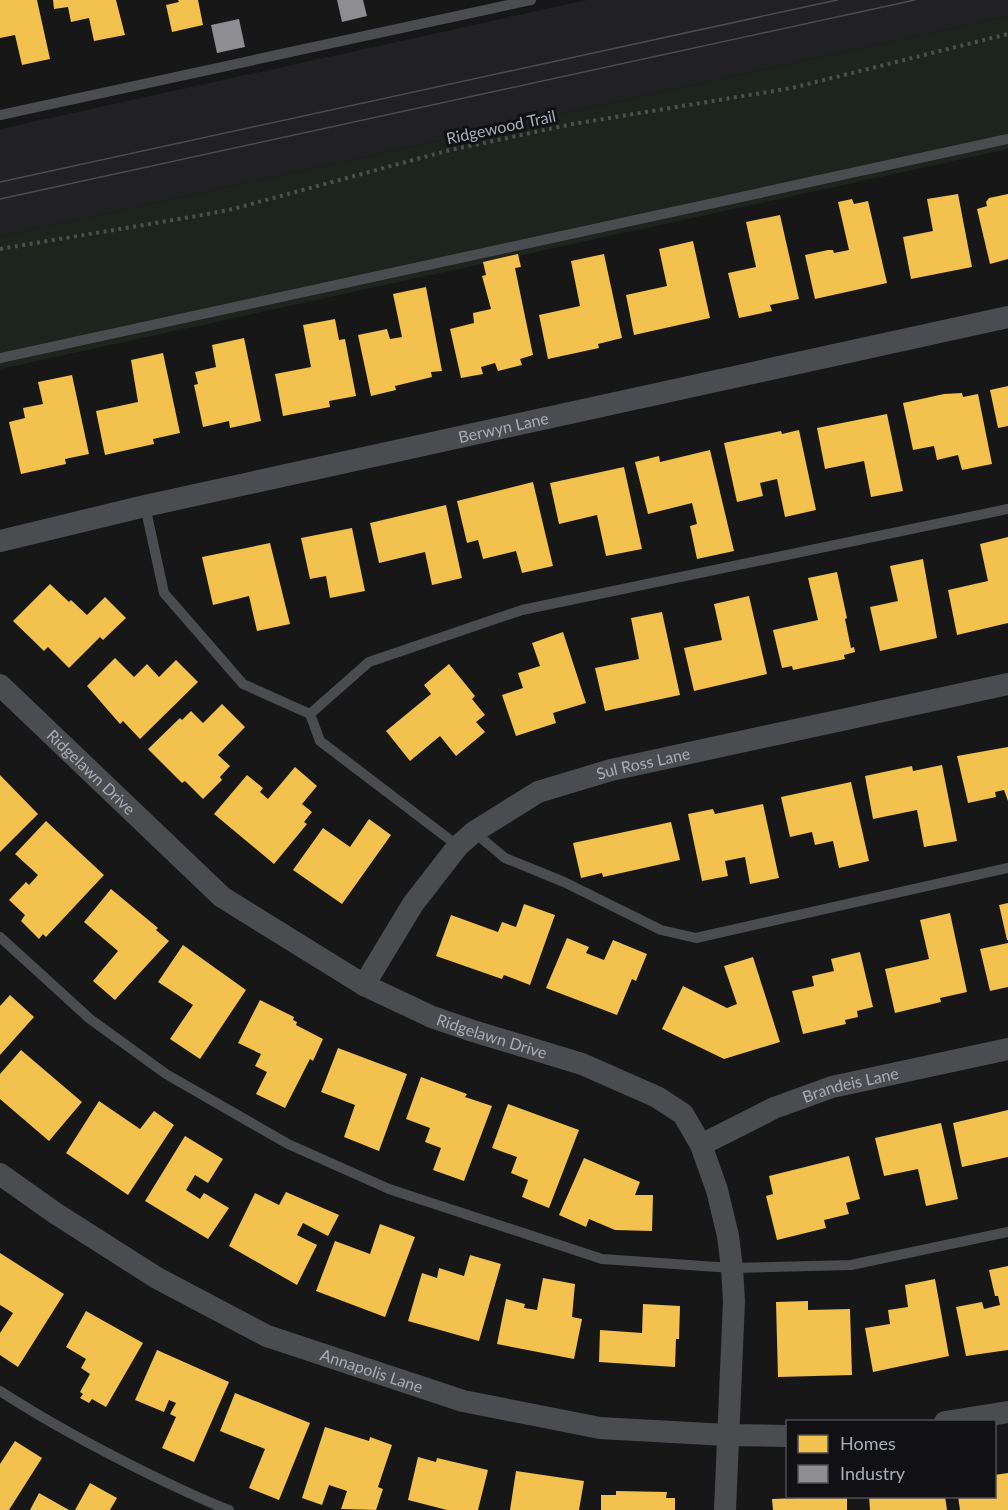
<svg xmlns="http://www.w3.org/2000/svg" width="1008" height="1510" viewBox="0 0 1008 1510" font-family="Lato,sans-serif">
<rect width="100%" height="100%" fill="#171717"/>
<polygon fill="#212123" points="587,0 1008,0 1008,16 0,237 0,129"/>
<polygon fill="#1d241e" points="1008,16 1008,149 0,369 0,237"/>
<g fill="#f2c14e">
<polygon points="0,0 37,0 50,59 22,65 15,35 0,38"/>
<polygon points="53,0 116,0 125,35 94,41 89,18 71,22 68,7 54,9"/>
<polygon points="178,0 198,0 203,25 172,32 166,5 179,2"/>
<polygon points="958,194 972,267 911,279 903,237 933,231 927,199"/>
<polygon points="1008,194 1008,259 990,264 977,209 987,206 986,202 989,198"/>
<polygon points="852,199 854,204 868,201 887,283 815,299 805,255 828,250 833,250 834,253 849,250 838,202"/>
<polygon points="780,215 799,299 770,305 772,311 739,318 728,273 756,267 746,222"/>
<polygon points="693,241 710,318 634,335 626,295 667,286 659,249"/>
<polygon points="518,254 521,267 515,268 533,355 520,359 522,365 498,371 495,363 481,367 483,374 461,378 450,329 474,323 473,313 491,309 482,276 486,275 483,262"/>
<polygon points="604,254 622,338 598,344 599,348 548,359 539,315 580,306 571,261"/>
<polygon points="426,287 442,371 431,372 432,377 395,386 396,390 371,396 358,335 387,329 390,339 402,337 393,294"/>
<polygon points="335,319 339,340 345,339 356,396 329,401 330,407 283,416 275,374 311,367 303,325"/>
<polygon points="244,338 261,421 230,428 229,421 203,427 194,385 198,384 195,372 216,367 212,345"/>
<polygon points="163,353 180,433 153,439 154,444 105,455 96,411 138,402 131,360"/>
<polygon points="72,375 89,454 65,459 66,464 21,474 9,422 25,418 23,408 43,404 38,382"/>
<polygon points="1008,386 1008,426 998,428 990,390"/>
<polygon points="962,393 963,397 978,394 992,464 962,470 958,455 937,460 934,446 913,450 903,403 944,394"/>
<polygon points="887,414 903,491 871,497 864,461 825,469 817,428"/>
<polygon points="799,430 816,510 785,517 777,479 760,483 763,496 737,502 724,443 781,431 782,434"/>
<polygon points="710,450 734,551 697,559 690,526 697,524 692,503 648,514 635,462 659,456 660,462"/>
<polygon points="624,467 642,549 606,556 597,515 559,524 550,483"/>
<polygon points="533,482 553,566 522,573 516,551 483,559 478,540 467,543 457,501"/>
<polygon points="446,505 462,578 432,585 425,552 379,563 370,523"/>
<polygon points="352,528 365,591 330,598 326,576 310,579 301,538"/>
<polygon points="1008,537 1008,623 957,635 948,590 988,581 980,544"/>
<polygon points="270,543 290,624 257,631 249,596 213,605 202,557"/>
<polygon points="923,559 937,638 880,651 870,607 898,601 890,566"/>
<polygon points="837,572 847,618 845,619 851,648 854,647 855,652 844,655 845,659 793,670 792,666 782,668 773,630 818,620 808,578"/>
<polygon points="50,584 69,602 71,600 87,615 105,597 126,618 103,640 100,637 69,668 48,647 44,651 13,621"/>
<polygon points="749,596 767,674 694,691 684,648 722,640 714,604"/>
<polygon points="662,612 680,695 605,711 595,668 639,659 631,618"/>
<polygon points="563,632 586,703 553,713 556,723 516,736 502,695 523,688 518,673 540,666 532,643"/>
<polygon points="115,658 134,677 147,664 159,677 176,660 198,682 140,739 123,721 120,724 87,686"/>
<polygon points="449,664 475,696 472,699 485,715 476,722 485,732 456,756 440,736 410,761 386,731 431,694 424,685"/>
<polygon points="222,704 245,727 218,755 230,766 220,777 222,780 203,799 185,781 182,783 148,749 180,718 182,720 191,711 203,723"/>
<polygon points="1008,747 1008,801 1004,790 995,792 996,797 968,803 957,756"/>
<polygon points="942,765 957,841 924,847 917,810 873,819 865,776 912,766 913,771"/>
<polygon points="295,767 317,786 302,804 312,812 304,822 307,824 274,864 214,814 247,775 263,788 260,792 268,799"/>
<polygon points="0,775 38,814 0,852"/>
<polygon points="851,782 869,861 839,868 833,841 815,845 812,832 790,837 781,797"/>
<polygon points="763,804 779,878 750,884 745,857 725,861 728,876 702,881 688,814 713,809 715,814"/>
<polygon points="369,819 391,835 342,904 293,870 323,828 350,847"/>
<polygon points="46,821 104,875 46,937 43,934 39,939 21,921 25,915 9,900 26,882 29,885 38,875 15,854"/>
<polygon points="671,822 680,860 603,877 602,873 581,878 573,843"/>
<polygon points="111,889 158,928 156,930 169,941 115,1000 93,981 118,951 84,922"/>
<polygon points="1008,903 1008,940 1007,940 999,905"/>
<polygon points="524,904 555,915 530,985 504,975 502,979 436,956 451,915 498,932 502,922 516,927"/>
<polygon points="950,913 967,992 940,998 941,1002 895,1013 885,969 929,959 920,920"/>
<polygon points="567,938 589,947 586,953 604,960 613,940 647,954 636,981 632,979 617,1015 546,988"/>
<polygon points="1008,943 1008,987 990,991 980,949"/>
<polygon points="183,945 246,990 200,1059 170,1039 193,1005 158,982"/>
<polygon points="860,952 873,1007 857,1011 858,1017 845,1020 846,1024 803,1034 792,991 814,986 812,976 834,971 831,959"/>
<polygon points="753,957 780,1042 724,1059 662,1029 683,986 727,1008 737,1004 724,966"/>
<polygon points="10,995 34,1017 0,1055 0,1006"/>
<polygon points="260,1000 294,1017 293,1020 297,1022 296,1025 323,1039 313,1061 310,1059 285,1108 256,1094 267,1072 255,1066 261,1054 238,1043"/>
<polygon points="338,1048 407,1074 379,1151 344,1137 355,1105 321,1092"/>
<polygon points="21,1050 82,1102 49,1141 0,1099 0,1074"/>
<polygon points="421,1077 467,1094 465,1097 492,1106 464,1181 433,1170 441,1148 425,1142 430,1128 406,1119"/>
<polygon points="99,1101 140,1129 154,1111 174,1125 128,1195 66,1153"/>
<polygon points="508,1104 579,1130 549,1208 522,1197 528,1180 511,1173 517,1157 492,1148"/>
<polygon points="1008,1110 1008,1157 962,1167 953,1123"/>
<polygon points="941,1123 958,1199 926,1206 918,1169 884,1176 875,1138"/>
<polygon points="185,1136 223,1159 208,1183 195,1175 186,1190 200,1199 204,1193 229,1208 208,1239 145,1201"/>
<polygon points="849,1156 860,1199 846,1203 849,1214 824,1220 826,1228 777,1240 766,1196 773,1194 769,1176"/>
<polygon points="584,1158 640,1182 635,1195 653,1195 652,1231 615,1230 589,1219 586,1227 559,1215"/>
<polygon points="286,1192 339,1215 328,1236 303,1223 297,1235 317,1245 297,1285 229,1246 255,1193 279,1205"/>
<polygon points="380,1224 415,1237 385,1317 316,1291 335,1241 370,1254"/>
<polygon points="0,1253 64,1294 18,1367 0,1355 0,1333 13,1313 0,1305"/>
<polygon points="470,1255 501,1264 479,1341 408,1321 422,1273 437,1278 439,1268 464,1276"/>
<polygon points="1008,1266 1008,1350 966,1356 956,1307 982,1302 984,1309 1000,1305 998,1296 995,1296 989,1270"/>
<polygon points="543,1278 575,1284 572,1317 582,1319 574,1359 497,1344 506,1299 525,1304 524,1308 537,1310"/>
<polygon points="935,1279 949,1356 873,1372 865,1328 890,1324 888,1310 908,1307 905,1285"/>
<polygon points="808,1301 808,1310 850,1309 852,1375 778,1377 776,1302"/>
<polygon points="643,1304 680,1306 679,1339 676,1339 675,1367 599,1362 600,1330 642,1333"/>
<polygon points="86,1311 143,1343 106,1407 92,1399 89,1403 80,1398 83,1394 80,1392 90,1374 81,1368 86,1359 66,1347"/>
<polygon points="157,1350 229,1382 194,1462 162,1448 176,1417 170,1414 176,1403 169,1400 164,1412 135,1400"/>
<polygon points="235,1393 310,1423 279,1500 249,1488 265,1449 220,1431"/>
<polygon points="325,1427 369,1441 370,1437 392,1445 378,1487 383,1489 376,1510 341,1509 347,1491 329,1485 322,1505 302,1498"/>
<polygon points="15,1441 42,1458 9,1510 0,1510 0,1464"/>
<polygon points="418,1457 436,1462 437,1458 488,1470 478,1510 447,1510 408,1500"/>
<polygon points="516,1471 584,1481 579,1510 510,1510"/>
<polygon points="1008,1473 1008,1510 960,1510 958,1496 994,1496 994,1475"/>
<polygon points="90,1483 117,1498 110,1510 75,1510"/>
<polygon points="616,1491 667,1492 666,1498 675,1498 675,1510 601,1510 601,1495 616,1495"/>
<polygon points="39,1493 69,1510 30,1510"/>
<polygon points="847,1496 847,1510 773,1510 772,1499"/>
<polygon points="869,1496 945,1496 947,1510 870,1510"/>
</g>
<g fill="#8d8d92">
<polygon points="337,0 363,0 367,16 342,22"/>
<polygon points="239,19 245,47 217,53 211,25"/>
</g>
<g fill="none" stroke-linecap="round" stroke-linejoin="round">
<polyline stroke="#4d4e52" stroke-width="4" stroke-dasharray="3 4.5" stroke-linecap="butt" points="0,249 197,216 233,209 446,151 573,124 792,88 1008,34"/>
<g stroke="#4b4c50" stroke-width="10">
<polyline points="0,115 531,0"/>
<polyline points="0,358 1008,139"/>
<polyline points="145,506 164,593 243,684 310,714"/>
<polyline points="474,832 505,858 564,882 661,930 696,938 1008,868"/>
<polyline points="458,846 320,741 310,714 369,662 522,610 1008,509"/>
<polyline points="0,937 90,1019 166,1074 288,1144 389,1189 602,1259 732,1268 851,1265 1008,1232"/>
<path d="M0 1391C48 1422 98 1449 149 1474 176 1487 202 1500 229 1510"/>
</g>
<g stroke="#4b4c50" stroke-width="22">
<path id="s1" d="M0 541 145 506 1008 317"/>
<path id="s2" d="M0 685 222 897 364 985 432 1017 473 1031 582 1064 657 1097 683 1114 701 1145 717 1190 728 1236 732 1268 734 1301 725 1510"/>
<path id="s3" d="M364 985 413 904 458 846 474 832 538 792 611 770 1008 684"/>
<path id="s4" d="M701 1145 774 1108 832 1087 1008 1049"/>
<path id="s5" d="M0 1174 55 1213 157 1278 267 1336 463 1401 600 1428 727 1435 788 1436"/>
<polyline points="945,1422 1008,1412"/>
</g>
<g stroke="#4b4c4f" stroke-width="1.5">
<polyline points="0,182 837,0"/>
<polyline points="0,199 915,0"/>
</g>
</g>
<g text-anchor="middle" stroke-width="6" stroke-linejoin="round" paint-order="stroke">
<g font-size="16" fill="#a8adb8" stroke="#111113">
<text transform="translate(501 127) rotate(-12)" y="6">Ridgewood Trail</text>
<text dy="6" stroke="none"><textPath href="#s1" startOffset="516">Berwyn Lane</textPath></text>
<text dy="6" stroke="none"><textPath href="#s3" startOffset="374">Sul Ross Lane</textPath></text>
<text dy="6" stroke="none"><textPath href="#s2" startOffset="126">Ridgelawn Drive</textPath></text>
<text dy="6" stroke="none"><textPath href="#s2" startOffset="612">Ridgelawn Drive</textPath></text>
<text dy="6" stroke="none"><textPath href="#s4" startOffset="162">Brandeis Lane</textPath></text>
<text dy="6" stroke="none"><textPath href="#s5" startOffset="423">Annapolis Lane</textPath></text>
</g>
</g>
<rect x="786" y="1420" width="210" height="78" fill="#111113" stroke="#4d4f55" stroke-width="1.5"/>
<rect x="798" y="1435" width="30" height="18" fill="#f2c14e" stroke="#4d4f55" stroke-width="1.5"/>
<text x="840" y="1450" font-size="18" fill="#a8adb8">Homes</text>
<rect x="798" y="1465" width="30" height="18" fill="#8d8d92" stroke="#4d4f55" stroke-width="1.5"/>
<text x="840" y="1480" font-size="18" fill="#a8adb8">Industry</text>
</svg>
